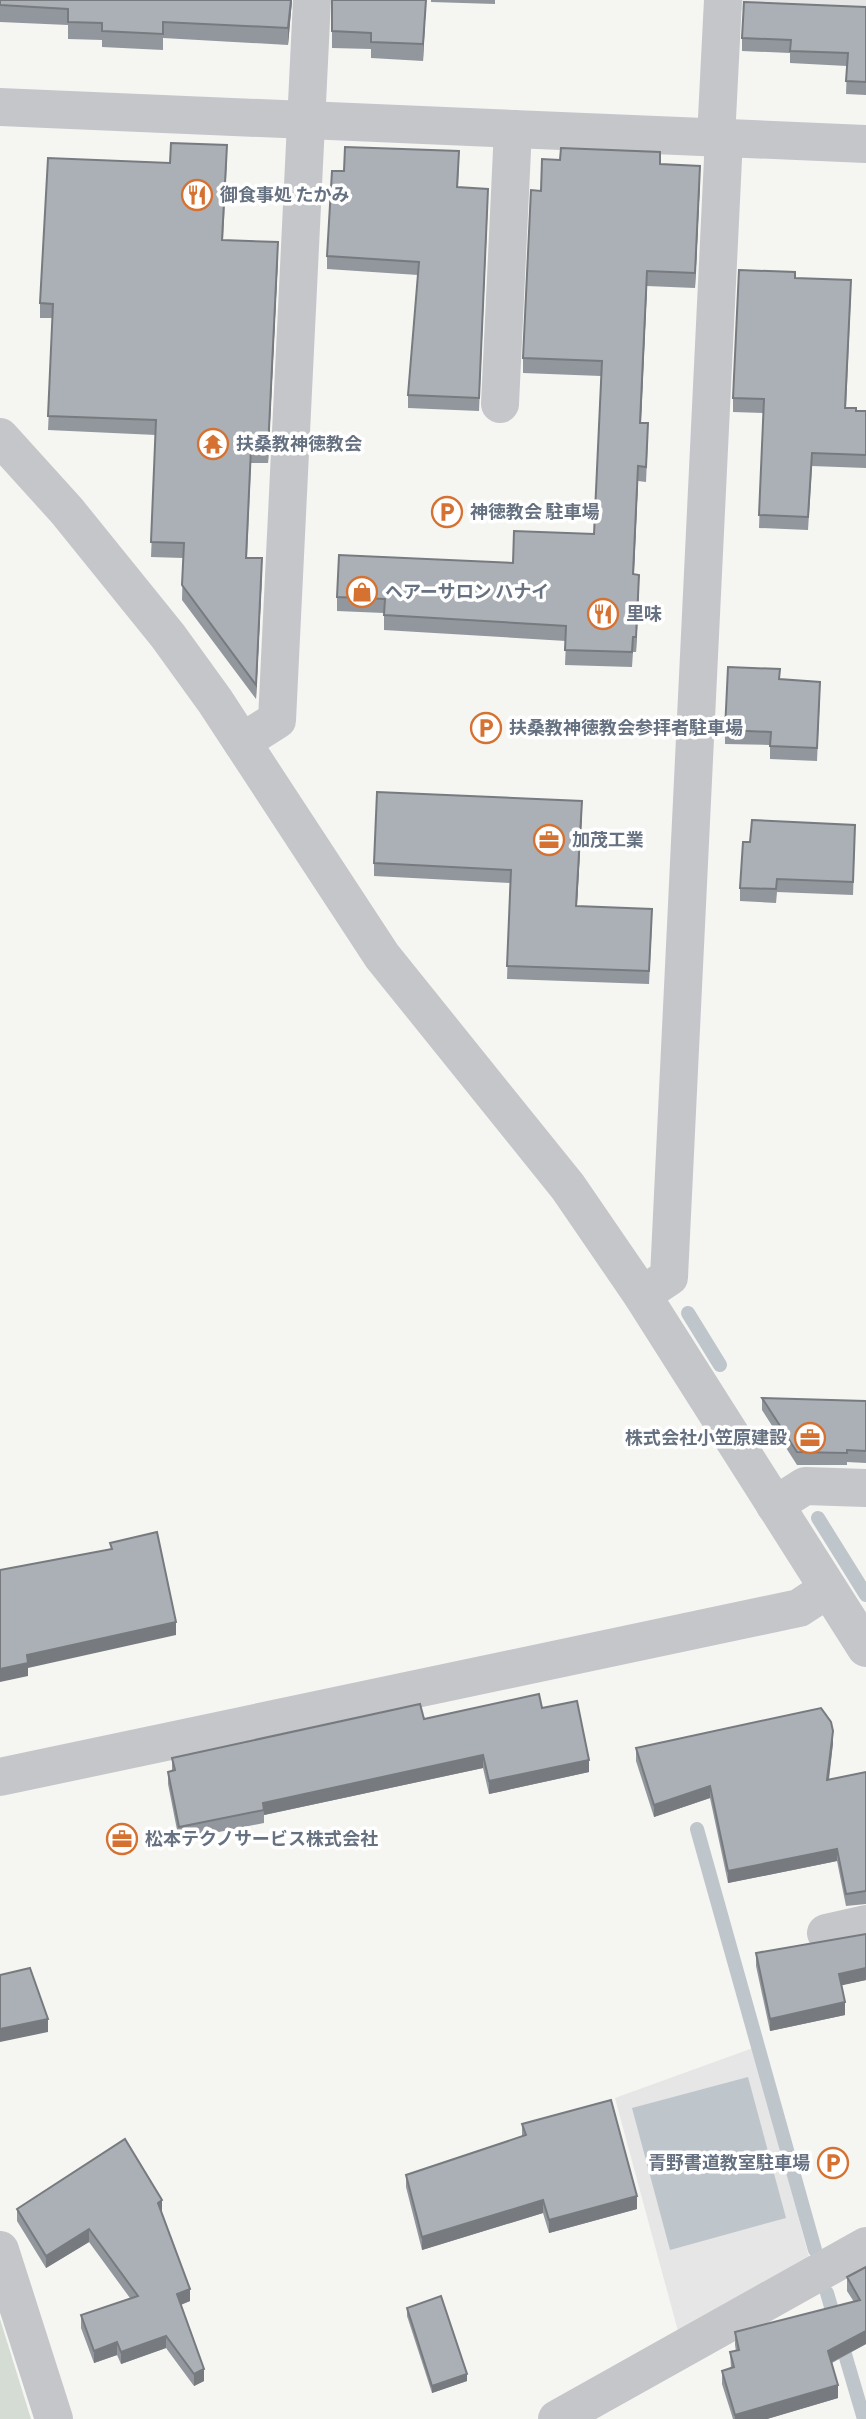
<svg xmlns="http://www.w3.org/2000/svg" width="866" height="2419" viewBox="0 0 866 2419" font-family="Manrope,'Noto Sans JP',sans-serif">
<rect width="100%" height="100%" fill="#f5f5f2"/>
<g fill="#e5e6e5">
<polygon points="737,0 866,0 866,15 737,10"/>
<polygon points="753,2048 809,2257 678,2331 615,2098"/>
</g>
<polygon fill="#d5dcd3" points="0,2319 31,2419 0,2419"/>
<polygon fill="#bec5cb" points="748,2077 786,2218 670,2250 632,2108"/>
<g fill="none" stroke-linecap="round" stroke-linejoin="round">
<g stroke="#bec5cb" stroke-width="14">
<polyline points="688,1313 720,1365"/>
<polyline points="818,1518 866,1595"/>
<polyline points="697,1829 815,2250"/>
<polyline points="827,2293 864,2419"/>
</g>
<g stroke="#c4c6ca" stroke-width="38">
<polyline points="0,107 866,144"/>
<polyline points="716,138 723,0"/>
<polyline points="500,404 513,129"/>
<polyline points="0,437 67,511 168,636 215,701 382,956 568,1187 642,1295 866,1648"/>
<polyline points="242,742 277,720 312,0"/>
<polyline points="642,1295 669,1277 724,138"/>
<polyline points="775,1505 805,1486 866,1488"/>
<polyline points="0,1777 799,1608 828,1589"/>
<polyline points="826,1933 866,1924"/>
<polyline points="0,2250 54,2419"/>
<polyline points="557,2419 866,2246"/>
</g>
</g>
<g fill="#92979d">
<polygon points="0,0 292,0 288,45 163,38 163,50 102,47 102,40 68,39 68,25 0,22"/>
<polygon points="332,0 426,0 423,61 371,58 371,49 332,48"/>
<polygon points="431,0 495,0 495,4 431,2"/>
<polygon points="866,7 866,95 846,94 847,66 790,63 790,53 742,51 742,38"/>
<polygon points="227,159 223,240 278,257 268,463 251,463 247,558 262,573 256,699 182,600 183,558 151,557 156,435 48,430 53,318 40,318 40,303 170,163"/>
<polygon points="459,164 458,187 488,202 479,411 408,408 408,395 418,275 327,269 327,256 344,171"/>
<polygon points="660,164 700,181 695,288 647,286 641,423 648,438 646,482 638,481 634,574 639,589 636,652 633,652 632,667 565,665 566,641 384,630 384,613 337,611 337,597 513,563 594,534 601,376 523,373 523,358 541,191"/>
<polygon points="795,278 851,293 846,408 856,411 866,411 866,468 812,466 808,530 759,528 763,413 733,412 733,398"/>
<polygon points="780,680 820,695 817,761 770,759 770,745 725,744 725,730"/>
<polygon points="582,814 577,906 652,923 649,984 507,979 510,883 374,876 374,863"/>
<polygon points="855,838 853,895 777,892 776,903 740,901 740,888 750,842"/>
<polygon points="762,1398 866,1401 866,1463 847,1462 847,1465 797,1465 762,1410"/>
<polygon points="542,1708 589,1772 489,1794 483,1768 264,1815 264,1823 179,1840 168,1784 168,1772 172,1771 172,1758 424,1719"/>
<polygon points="833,1743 829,1780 866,1772 866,1904 846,1906 837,1861 728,1883 710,1798 654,1817 636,1761 636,1748"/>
<polygon points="756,1953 866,1980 841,1985 845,2015 770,2031 756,1966"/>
<polygon points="522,2124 637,2209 549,2233 543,2213 422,2250 406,2187 406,2175 522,2136"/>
<polygon points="17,2209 162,2212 161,2213 190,2301 181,2305 204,2381 194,2386 166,2348 121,2364 117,2355 94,2363 81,2328 81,2315 130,2298 89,2242 46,2268 17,2221"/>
<polygon points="866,2267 866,2344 832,2363 838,2398 767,2419 733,2419 722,2384 722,2371 731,2368 730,2352 736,2351 735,2345 735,2332 854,2302 847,2291 847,2277"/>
<polygon points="407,2308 467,2381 432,2393 407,2316"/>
</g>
<g fill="#777b7f">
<polygon points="291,0 292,0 288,45 288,28"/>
<polygon points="426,0 423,61 423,44"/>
<polygon points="700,166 700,181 695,288 695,273"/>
<polygon points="278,242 278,257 268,463 268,449"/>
<polygon points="647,271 647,286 640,438 640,423"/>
<polygon points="638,466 638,481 633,589 633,574"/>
<polygon points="262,558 262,573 256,699 256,685"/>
<polygon points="639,575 639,589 636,652 636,637"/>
<polygon points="582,801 582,814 576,920 576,906"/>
<polygon points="176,1622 176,1635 28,1668 28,1676 0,1682 0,1669 27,1655"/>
<polygon points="833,1731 833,1743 827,1792 827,1780"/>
<polygon points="483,1755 483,1768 264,1815 263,1803"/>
<polygon points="589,1760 589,1772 489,1794 489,1781"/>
<polygon points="710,1786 710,1798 654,1817 654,1805"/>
<polygon points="837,1849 837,1861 728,1883 728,1871"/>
<polygon points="866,1968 866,1980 839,1986 839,1974"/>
<polygon points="845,2002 845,2015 770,2031 770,2019"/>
<polygon points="48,2019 48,2032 0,2042 0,2029"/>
<polygon points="637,2196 637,2209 549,2233 549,2220"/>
<polygon points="162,2200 162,2212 158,2215 158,2203"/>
<polygon points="543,2200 543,2213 422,2250 422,2237"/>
<polygon points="89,2229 89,2242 46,2268 46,2256"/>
<polygon points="190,2289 190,2301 177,2306 177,2294"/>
<polygon points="866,2331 866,2344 828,2364 828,2351"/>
<polygon points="166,2336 166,2348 121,2364 121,2352"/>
<polygon points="117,2342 117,2355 94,2363 94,2351"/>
<polygon points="204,2369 204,2381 194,2386 194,2374"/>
<polygon points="467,2374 467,2381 432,2393 432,2386"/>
<polygon points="838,2385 838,2398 767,2419 735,2419 735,2415"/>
</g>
<g fill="#aab0b6" stroke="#777b7f" stroke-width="2">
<polygon points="0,0 291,0 288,28 163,22 163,34 102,31 102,23 68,22 68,9 0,5"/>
<polygon points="332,0 426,0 423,44 371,42 371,33 332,31"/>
<polygon points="744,2 866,7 866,82 846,81 848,53 790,51 791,40 742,38"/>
<polygon points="171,143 227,145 222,240 278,242 268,449 251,448 246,558 262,558 256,685 182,585 184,543 151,542 156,420 48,416 53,304 40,303 48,158 170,163"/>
<polygon points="345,147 459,151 457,187 488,189 479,398 408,395 419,262 327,256 332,171 344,171"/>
<polygon points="561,148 660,152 660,164 700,166 695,273 647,271 640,423 648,423 646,467 638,466 633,574 639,575 636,637 633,637 632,652 565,650 566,626 384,615 385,599 337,597 339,555 513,563 514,531 594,534 602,361 523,358 531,190 541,191 542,159 560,160"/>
<polygon points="739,270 795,272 795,278 851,280 845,408 856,408 856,411 866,411 866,455 812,453 808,517 759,515 764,399 733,398"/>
<polygon points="728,667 780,669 779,679 820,682 817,748 770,746 771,732 725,730"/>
<polygon points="377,792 582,801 576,906 652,909 649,971 507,966 511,870 374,863"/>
<polygon points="752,820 855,825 853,882 777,879 776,889 740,888 743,842 750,842"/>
<polygon points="762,1398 866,1401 866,1451 847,1450 847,1453 797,1452"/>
<polygon points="157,1532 176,1622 27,1655 28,1663 0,1669 0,1570 112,1549 110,1543"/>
<polygon points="539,1694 542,1708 577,1701 589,1760 489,1781 483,1755 263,1803 264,1810 179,1827 168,1772 175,1770 172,1758 420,1704 424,1719"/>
<polygon points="821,1708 831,1722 833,1731 827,1780 866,1772 866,1891 846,1894 837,1849 728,1871 710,1786 654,1805 636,1748"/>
<polygon points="866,1934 866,1968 839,1974 845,2002 770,2019 756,1953"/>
<polygon points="30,1968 48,2019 0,2029 0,1975"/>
<polygon points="611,2100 637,2196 549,2220 543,2200 422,2237 406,2175 526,2135 522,2124"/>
<polygon points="125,2139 162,2200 158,2203 190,2289 177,2294 204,2369 194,2374 166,2336 121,2352 117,2342 94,2351 81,2315 138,2296 89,2229 46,2256 17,2209"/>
<polygon points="866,2267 866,2331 828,2351 838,2385 735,2415 722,2371 734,2367 730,2352 739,2350 735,2332 860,2300 847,2277"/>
<polygon points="441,2296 467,2374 432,2386 407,2308"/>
</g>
<defs>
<g id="restaurant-ring" transform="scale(1.575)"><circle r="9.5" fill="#fff" stroke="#d67231" stroke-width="1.5"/><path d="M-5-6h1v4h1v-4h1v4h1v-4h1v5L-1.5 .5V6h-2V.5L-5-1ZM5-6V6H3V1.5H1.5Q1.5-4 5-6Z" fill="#d67231"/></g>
<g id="temple-ring" transform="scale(1.575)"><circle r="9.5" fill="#fff" stroke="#d67231" stroke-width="1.5"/><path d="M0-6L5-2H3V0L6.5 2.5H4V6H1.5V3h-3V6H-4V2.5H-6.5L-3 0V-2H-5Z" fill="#d67231"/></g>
<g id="parking-ring" transform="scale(1.575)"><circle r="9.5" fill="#fff" stroke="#d67231" stroke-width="1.5"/><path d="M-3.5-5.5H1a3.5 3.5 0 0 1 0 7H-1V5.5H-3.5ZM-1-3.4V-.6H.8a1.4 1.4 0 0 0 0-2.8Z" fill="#d67231"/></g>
<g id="shop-ring" transform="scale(1.575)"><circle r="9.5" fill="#fff" stroke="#d67231" stroke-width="1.5"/><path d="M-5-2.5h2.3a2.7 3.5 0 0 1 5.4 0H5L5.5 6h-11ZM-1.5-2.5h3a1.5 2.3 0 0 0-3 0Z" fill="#d67231"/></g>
<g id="office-ring" transform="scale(1.575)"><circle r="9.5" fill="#fff" stroke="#d67231" stroke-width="1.5"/><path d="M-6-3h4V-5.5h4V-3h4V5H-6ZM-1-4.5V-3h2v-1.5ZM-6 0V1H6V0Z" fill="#d67231"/></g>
</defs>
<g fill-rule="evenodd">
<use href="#restaurant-ring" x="197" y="195"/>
<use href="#temple-ring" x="213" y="444"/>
<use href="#parking-ring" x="447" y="512"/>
<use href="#shop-ring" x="362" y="592"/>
<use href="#restaurant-ring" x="603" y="614"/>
<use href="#parking-ring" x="486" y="728"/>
<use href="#office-ring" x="549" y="840"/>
<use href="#office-ring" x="810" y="1438"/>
<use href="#office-ring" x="122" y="1839"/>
<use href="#parking-ring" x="833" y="2163"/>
</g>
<g text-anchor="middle" stroke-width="7" stroke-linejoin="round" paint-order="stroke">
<g font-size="18" font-weight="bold" fill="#667181" stroke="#fff" text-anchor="start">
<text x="220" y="201">御食事処 たかみ</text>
<text x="236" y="450">扶桑教神徳教会</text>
<text x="470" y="518">神徳教会 駐車場</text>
<text x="385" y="598">ヘアーサロン ハナイ</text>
<text x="626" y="620">里味</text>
<text x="509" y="734">扶桑教神徳教会参拝者駐車場</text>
<text x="572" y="846">加茂工業</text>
<text x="787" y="1444" text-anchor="end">株式会社小笠原建設</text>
<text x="145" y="1845">松本テクノサービス株式会社</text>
<text x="810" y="2169" text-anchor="end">青野書道教室駐車場</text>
</g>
</g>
</svg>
